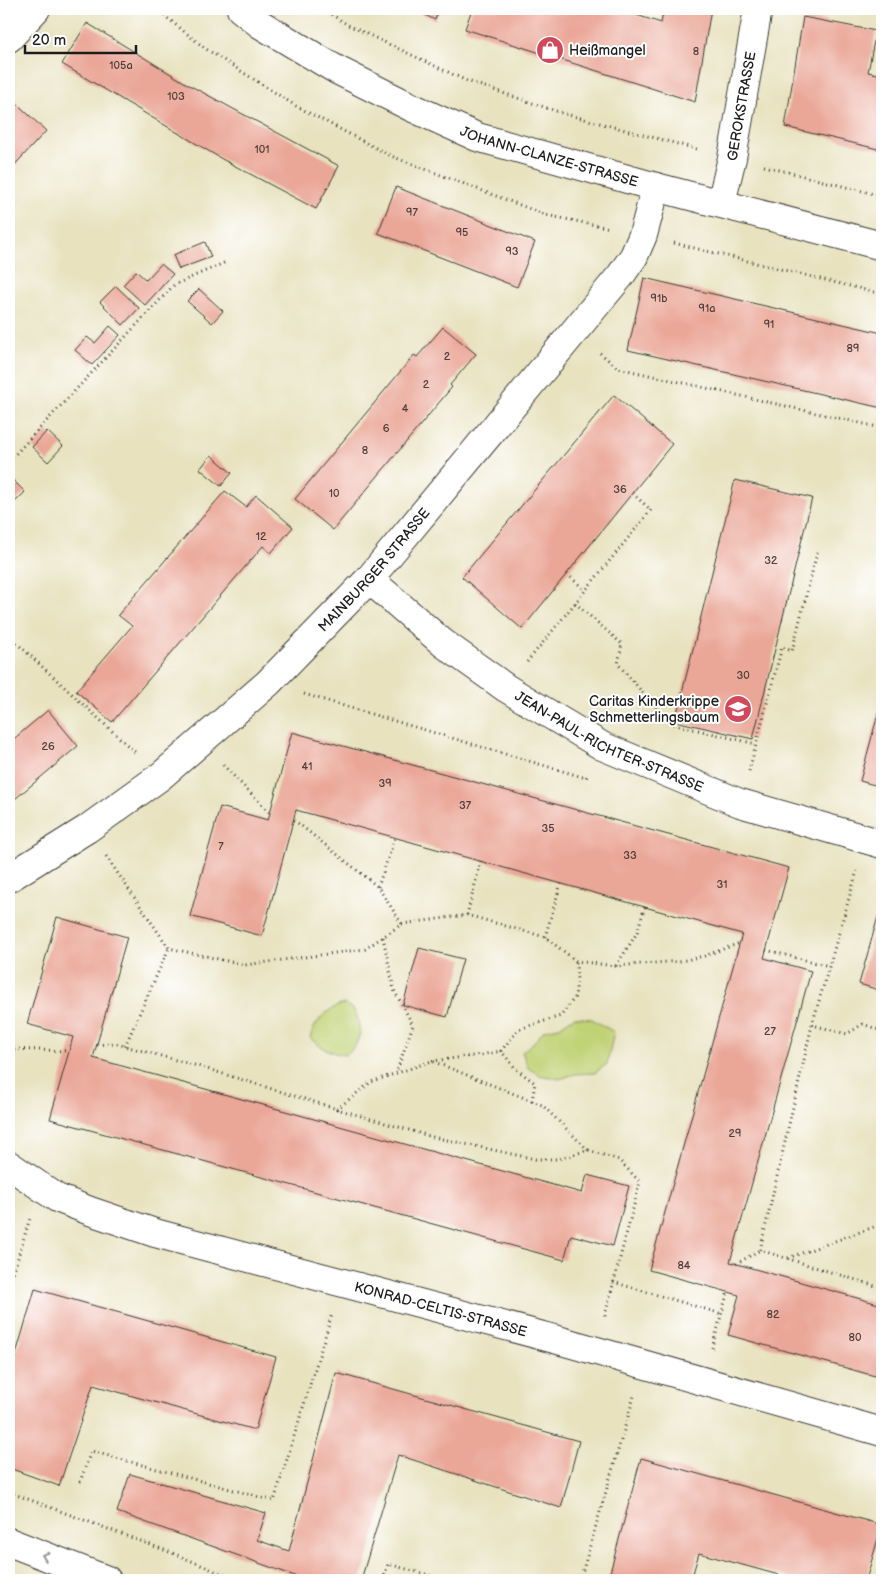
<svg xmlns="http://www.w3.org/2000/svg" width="891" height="1589" viewBox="0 0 891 1589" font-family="'Balsamiq Sans',sans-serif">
<rect width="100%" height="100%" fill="#fff"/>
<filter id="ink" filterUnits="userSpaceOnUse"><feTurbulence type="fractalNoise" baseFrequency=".02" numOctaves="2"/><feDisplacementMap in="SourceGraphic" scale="10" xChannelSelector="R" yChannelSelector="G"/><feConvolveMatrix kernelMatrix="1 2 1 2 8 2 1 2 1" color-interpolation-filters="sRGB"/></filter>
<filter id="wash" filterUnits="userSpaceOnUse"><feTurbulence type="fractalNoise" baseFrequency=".0096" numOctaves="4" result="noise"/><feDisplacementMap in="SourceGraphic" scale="20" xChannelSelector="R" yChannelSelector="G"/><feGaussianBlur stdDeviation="1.12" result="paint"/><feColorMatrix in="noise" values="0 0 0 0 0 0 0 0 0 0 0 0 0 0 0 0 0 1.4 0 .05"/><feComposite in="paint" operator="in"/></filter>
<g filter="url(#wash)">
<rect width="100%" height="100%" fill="#e8e2bf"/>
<g fill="#c0d275" stroke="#6e7748">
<path d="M345 1004 354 1010 358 1020 360 1034 355 1046 345 1055C331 1053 321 1048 310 1038 314 1022 328 1007 345 1004Z"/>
<polygon points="574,1017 592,1019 614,1032 607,1064 595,1073 575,1074 560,1079 539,1075 528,1068 522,1052 536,1040 544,1030 559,1027"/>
</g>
<g id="blocks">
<g fill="#eaa696">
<polygon points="413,9 439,9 435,20"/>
<polygon points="472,9 618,9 661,23 664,9 711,9 695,102 465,29"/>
<polygon points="803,17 876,31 868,72 882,75 882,150 785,127"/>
<polygon points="87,23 189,85 339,166 316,209 222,159 62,64"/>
<polygon points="12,99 46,131 9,171 9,103"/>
<polygon points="396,187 535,242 517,287 378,233"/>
<polygon points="205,242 211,257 179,269 173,255"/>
<polygon points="161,264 173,274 145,305 123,285 136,271 146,280"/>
<polygon points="644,278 882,333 882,408 628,350"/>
<polygon points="116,286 139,308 123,325 100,302"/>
<polygon points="199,289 223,311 212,323 187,301"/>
<polygon points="110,326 120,335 92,365 75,350 87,337 95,343"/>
<polygon points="443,327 476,354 450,385 452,387 333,530 295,499 414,355 417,357"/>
<polygon points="614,395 672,444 522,629 462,577"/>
<polygon points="47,431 63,446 48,462 32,447"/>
<polygon points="211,455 232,473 221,486 200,469"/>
<polygon points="9,476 25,492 9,508"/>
<polygon points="735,480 812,498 753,739 675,721"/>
<polygon points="225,491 246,507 256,495 293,527 271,553 263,546 112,722 76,691 132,626 118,615"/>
<polygon points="882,699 882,787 860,781"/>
<polygon points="48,710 78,746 9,804 9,743"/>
<polygon points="292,732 789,868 764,958 811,971 730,1262 882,1305 882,1378 728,1335 739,1295 649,1270 742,934 296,810 262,936 190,916 220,807 268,820"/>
<polygon points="879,913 882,913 882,991 859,984"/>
<polygon points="57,917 127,937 93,1058 582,1193 587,1175 629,1186 613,1246 571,1235 564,1260 50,1119 73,1037 27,1024"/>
<polygon points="419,948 463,959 447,1017 403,1005"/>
<polygon points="35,1289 276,1357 255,1430 93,1385 59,1486 9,1468 9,1378"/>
<polygon points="336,1373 579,1441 561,1508 398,1455 361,1580 306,1580 117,1512 130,1474 266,1513 257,1540 289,1551"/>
<polygon points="641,1458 882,1525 866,1580 797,1580 699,1553 691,1580 608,1580"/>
</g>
</g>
</g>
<g filter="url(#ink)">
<use href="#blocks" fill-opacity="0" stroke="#3b3a34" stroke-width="1"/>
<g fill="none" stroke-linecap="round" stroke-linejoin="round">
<g stroke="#3b3a34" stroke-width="30">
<g id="street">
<path id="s1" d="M241 9 260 24 337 70 411 107 477 137 656 187 882 246"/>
<polyline points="9,38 36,9"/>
<path id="s2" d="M721 203 732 158 758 9"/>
<path id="s3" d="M369 579 443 643 506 688 602 746 740 803 882 844"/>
<path id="s4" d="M9 878 87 829 161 776 268 683 369 579 621 275 634 256 643 235 656 187"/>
<path id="s5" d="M9 1165 57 1198 90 1211 155 1233 558 1340 882 1432"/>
</g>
</g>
<g stroke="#3b3a34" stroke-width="30">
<polyline id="highway" points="9,1542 107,1580"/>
</g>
<g stroke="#3b3a34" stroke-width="3" stroke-dasharray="1 4" stroke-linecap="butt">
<polyline points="156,9 206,49 296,106 391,156 546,215 610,228"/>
<polyline points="323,9 348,25 467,81 562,113 700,150"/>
<polyline points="764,166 882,196"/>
<polyline points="674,243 882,294"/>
<polyline points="600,353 618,368 882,428"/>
<polyline points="9,461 174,285 226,262"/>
<polyline points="567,574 585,590"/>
<polyline points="575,603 622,644 618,664 657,709 673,724 756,744"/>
<polyline points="9,636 137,754"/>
<polyline points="527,662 651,510 632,493"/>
<polyline points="304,694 586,778 587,776"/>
<polyline points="223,765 270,813"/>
<polyline points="749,771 782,647 792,651 818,549"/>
<polyline points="294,820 378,887 402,924"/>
<polyline points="106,856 169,948 245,965 365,949 402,924 467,915 545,937 576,961 615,966 681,961 704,956 740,943"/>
<polyline points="378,887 395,838"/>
<polyline points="467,915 481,861"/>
<polyline points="383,937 394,990 413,1025 396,1073"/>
<polyline points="545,937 561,883"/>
<polyline points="766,950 829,966"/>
<polyline points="616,966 637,933 645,906"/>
<polyline points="812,1025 857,871"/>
<polyline points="882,1031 863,1024 847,1034 812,1025 760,1250 882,1288"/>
<polyline points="97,1045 114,1043 201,1067 337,1109"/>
<polyline points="125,1046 169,948"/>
<polyline points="9,1049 69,1051"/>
<polyline points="432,1061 481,1055 501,1051"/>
<polyline points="532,1101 535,1083 516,1069 501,1051 519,1029 561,1016 575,997 577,981 576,961"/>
<polyline points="588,1150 542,1105 432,1061 371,1082 337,1109 433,1137 535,1159 558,1159 588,1150 619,1160 640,1182 604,1319"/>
<polyline points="788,1258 882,1224"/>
<polyline points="736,1264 760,1250"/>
<polyline points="613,1282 722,1314"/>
<polyline points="9,1287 30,1218"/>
<polyline points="712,1348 728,1291"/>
<polyline points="80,1482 91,1451 274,1501 332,1314"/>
<polyline points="9,1492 175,1554 236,1580"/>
<polyline points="383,1580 388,1564 447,1580"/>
<polyline points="580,1580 634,1396"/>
</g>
<use href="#street" stroke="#fff" stroke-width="28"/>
<use href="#highway" stroke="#fff" stroke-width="28"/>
</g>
<defs><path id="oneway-chevron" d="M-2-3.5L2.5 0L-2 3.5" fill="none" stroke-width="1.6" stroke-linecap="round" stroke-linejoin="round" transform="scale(1.25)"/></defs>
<use stroke="#999" href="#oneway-chevron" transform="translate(45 1556) rotate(-159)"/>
</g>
<defs>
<g id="shop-disc" transform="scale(1.4375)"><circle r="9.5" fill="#d1495b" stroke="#fff"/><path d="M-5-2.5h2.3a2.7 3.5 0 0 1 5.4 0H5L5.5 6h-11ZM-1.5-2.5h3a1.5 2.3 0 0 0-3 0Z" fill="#fff"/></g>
<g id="school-disc" transform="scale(1.4375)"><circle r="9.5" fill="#d1495b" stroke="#fff"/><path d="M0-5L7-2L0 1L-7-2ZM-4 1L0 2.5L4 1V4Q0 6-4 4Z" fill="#fff"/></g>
</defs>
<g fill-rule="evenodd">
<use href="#shop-disc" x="550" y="50"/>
<use href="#school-disc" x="738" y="709"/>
</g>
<g text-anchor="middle" stroke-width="4" stroke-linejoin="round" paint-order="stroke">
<g font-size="11" fill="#503e3a">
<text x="696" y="55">8</text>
<text x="121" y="69">105a</text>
<text x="176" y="100">103</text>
<text x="262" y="153">101</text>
<text x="412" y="216">97</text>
<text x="462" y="236">95</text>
<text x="512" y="255">93</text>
<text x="659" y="302">91b</text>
<text x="707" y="312">91a</text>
<text x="769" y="328">91</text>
<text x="853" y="352">89</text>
<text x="447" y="360">2</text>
<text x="426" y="388">2</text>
<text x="405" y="412">4</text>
<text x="386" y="432">6</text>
<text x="365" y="454">8</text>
<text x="620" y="493">36</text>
<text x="334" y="497">10</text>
<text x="261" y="540">12</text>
<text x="771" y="564">32</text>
<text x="743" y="679">30</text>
<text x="48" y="750">26</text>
<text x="307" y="770">41</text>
<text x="385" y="787">39</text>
<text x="465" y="809">37</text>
<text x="548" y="832">35</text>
<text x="221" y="850">7</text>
<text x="630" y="859">33</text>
<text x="722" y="888">31</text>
<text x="770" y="1035">27</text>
<text x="735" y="1137">29</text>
<text x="684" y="1269">84</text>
<text x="773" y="1318">82</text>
<text x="855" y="1341">80</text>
</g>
<g font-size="14" fill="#1c1c1c" stroke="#fff" text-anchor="start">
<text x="569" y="55">Heißmangel</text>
<text x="719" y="706" text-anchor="end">Caritas Kinderkrippe<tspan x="719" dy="16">Schmetterlingsbaum</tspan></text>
</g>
<g font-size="14" fill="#1c1c1c" stroke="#fff">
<text dy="5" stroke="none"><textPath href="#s2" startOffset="99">GEROKSTRASSE</textPath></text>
<text dy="5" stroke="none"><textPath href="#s1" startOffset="344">JOHANN-CLANZE-STRASSE</textPath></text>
<text dy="5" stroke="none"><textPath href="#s4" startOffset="480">MAINBURGER STRASSE</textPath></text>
<text dy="5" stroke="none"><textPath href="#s3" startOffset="292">JEAN-PAUL-RICHTER-STRASSE</textPath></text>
<text dy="5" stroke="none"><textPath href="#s5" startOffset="458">KONRAD-CELTIS-STRASSE</textPath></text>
</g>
</g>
<rect width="891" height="1589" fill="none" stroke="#fff" stroke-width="30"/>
<path d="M25 45v8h111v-8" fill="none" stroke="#1c1c1c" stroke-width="2.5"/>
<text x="32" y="45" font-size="15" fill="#1c1c1c" stroke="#ffffff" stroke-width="4" paint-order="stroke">20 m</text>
</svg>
